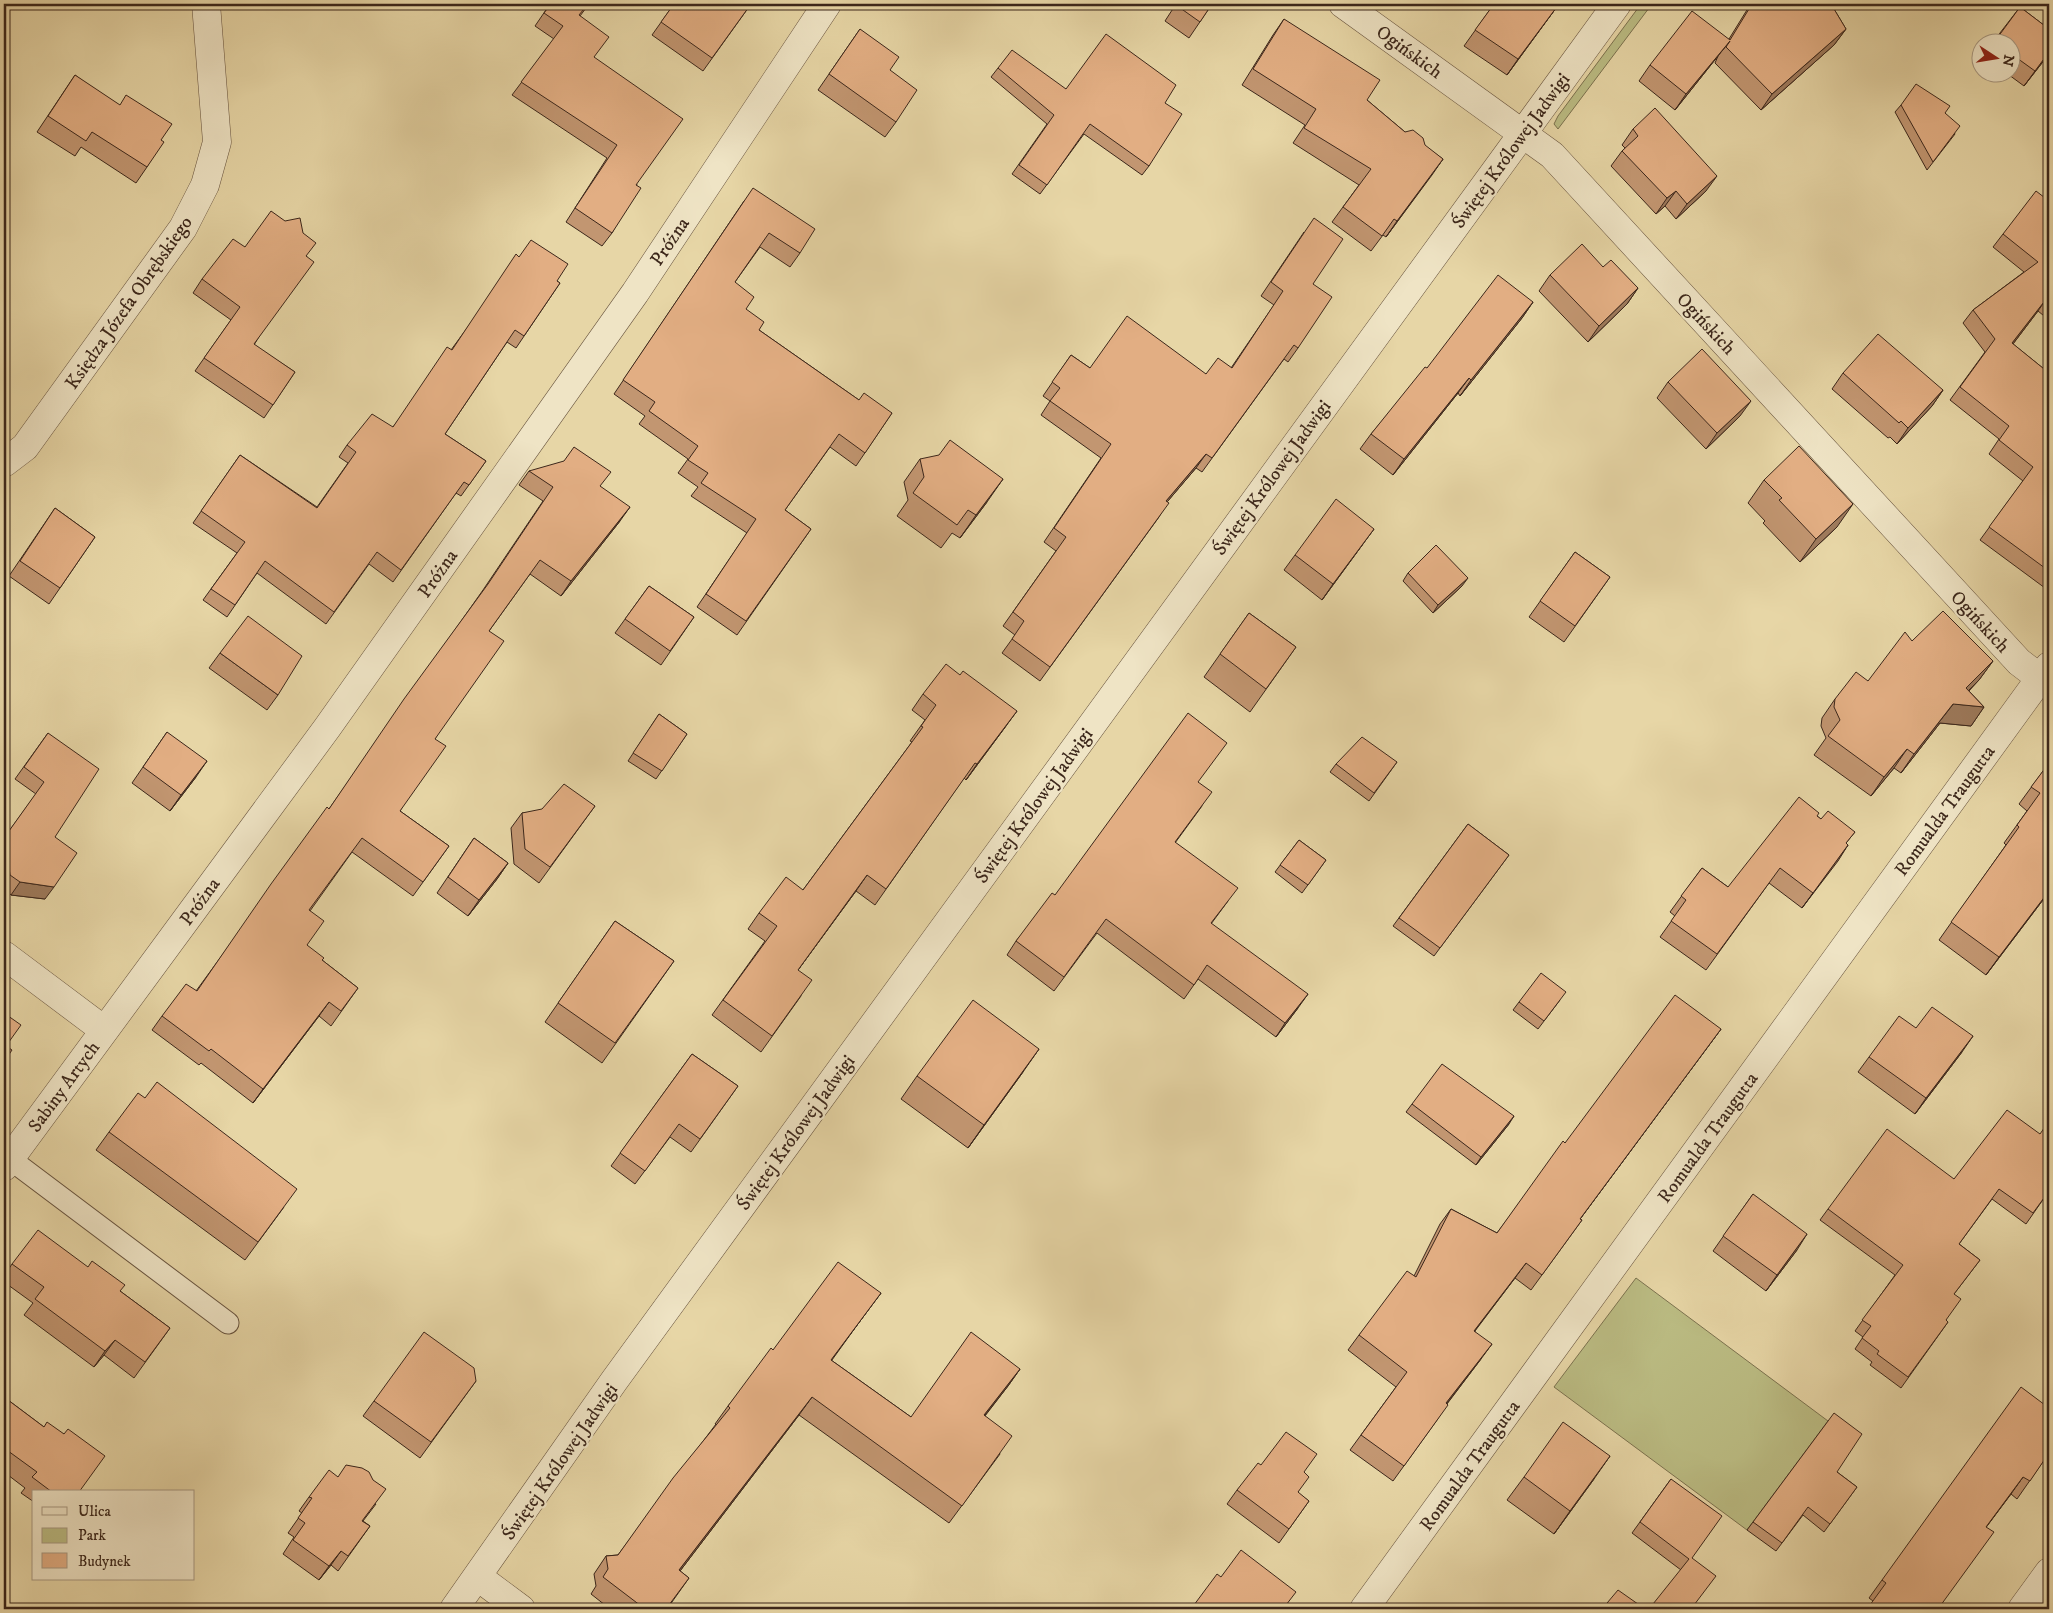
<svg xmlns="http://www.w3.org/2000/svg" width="2053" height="1613" viewBox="0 0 2053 1613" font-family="'IM FELL DW Pica',serif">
<rect width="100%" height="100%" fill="#e7d6a6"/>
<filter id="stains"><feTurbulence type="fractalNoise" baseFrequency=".004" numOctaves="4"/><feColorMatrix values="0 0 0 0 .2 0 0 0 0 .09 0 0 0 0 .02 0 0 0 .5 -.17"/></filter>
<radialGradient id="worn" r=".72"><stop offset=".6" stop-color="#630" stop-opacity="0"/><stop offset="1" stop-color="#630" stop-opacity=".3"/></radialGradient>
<g fill="#bbbc83" stroke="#7c724f">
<polygon points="1641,4 1652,4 1558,129 1554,124 1558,116"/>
<polygon points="1636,1278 1828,1421 1747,1530 1554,1387"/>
</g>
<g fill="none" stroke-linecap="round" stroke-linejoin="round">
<g stroke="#67533e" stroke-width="23">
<polyline id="lane" points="10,1159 228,1323"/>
</g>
<g stroke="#67533e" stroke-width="29">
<g id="street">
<polyline points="1343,4 1552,155 2019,662 2040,678"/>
<polyline points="4,463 25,447 183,228 205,185 217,142 206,4"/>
<polyline points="4,955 104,1030"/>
<polyline points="4,1167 327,728 635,293 827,4"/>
<polyline points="478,1577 521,1609"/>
<polyline points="454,1609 614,1381 1617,4"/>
<polyline points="1364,1609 2049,666"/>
<polyline points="2022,1609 2049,1572"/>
</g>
</g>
<use href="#lane" stroke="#efe4c5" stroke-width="21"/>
<use href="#street" stroke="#efe4c5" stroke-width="28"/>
</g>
<g fill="#c29671" stroke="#3c271b">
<polygon points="550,4 589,4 580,16 594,57 637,185 612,233 602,246 566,222 607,158 512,95 554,39 535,26"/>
<polygon points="674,4 751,4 703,71 652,35"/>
<polygon points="1176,4 1212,4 1189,38 1165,21"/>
<polygon points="1494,4 1559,4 1507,75 1464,46"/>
<polygon points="1747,4 1831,4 1846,29 1834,45 1761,110 1715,63 1718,56 1675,110 1639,81 1650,65 1729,39 1750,5"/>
<polygon points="2020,7 2049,29 2049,54 2024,86 2005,72 2010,72 2010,42 1993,42"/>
<polygon points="1284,19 1367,100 1405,132 1443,159 1386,237 1383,235 1371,251 1332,222 1359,185 1293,143 1305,125 1242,85 1273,35"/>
<polygon points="860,29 890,70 896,122 885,137 818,90"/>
<polygon points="998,68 1066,89 1165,103 1149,166 1142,175 1084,134 1040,194 1012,174 1047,124 991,77"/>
<polygon points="75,75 161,140 147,167 136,183 81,147 75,156 37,132"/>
<polygon points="1901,105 1945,113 1955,134 1927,170 1895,112"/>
<polygon points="1633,129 1706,191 1676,219 1665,206 1656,214 1611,166 1622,151 1625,148 1622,145"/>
<polygon points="744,201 800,253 790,267 760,247 735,282 746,309 759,330 859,400 892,413 856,466 830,447 785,510 811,529 737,635 697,607 747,533 691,496 698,487 678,473 688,459 639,424 645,416 614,394"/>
<polygon points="2049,201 2049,320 2038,311 2013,344 2049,373 2049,583 2045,588 1980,540 2023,481 1989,454 1999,439 1950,400 1985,352 1963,323 1973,310 2024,272 1993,247 2003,234"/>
<polygon points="1304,232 1313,284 1298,348 1288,362 1284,359 1202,472 1196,468 1167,502 1159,517 1040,681 1002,653 1015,635 1003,626 1056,551 1044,542 1101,458 1041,415 1050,401 1043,396 1071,355 1090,368 1206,374 1231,368 1274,305 1261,296"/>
<polygon points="245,247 307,256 254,345 295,372 264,418 195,371 231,320 193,293 202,279"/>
<polygon points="519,257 560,283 516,348 507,342 445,434 486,461 461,496 456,493 393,582 369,564 326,624 257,573 227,617 203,600 237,553 193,523 240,455 317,507 348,463 339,457 347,445 393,427 451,350"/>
<polygon points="1603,267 1638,288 1627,304 1588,342 1539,291 1550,275"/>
<polygon points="1533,302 1522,318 1460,396 1458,393 1393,475 1360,449 1371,434 1427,368"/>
<polygon points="1843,373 1943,390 1932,406 1897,444 1890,437 1888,438 1832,389"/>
<polygon points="1668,382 1740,416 1706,449 1657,398"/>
<polygon points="920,459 987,502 960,538 952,533 941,548 897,516 908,500 904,482"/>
<polygon points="529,471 601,487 620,521 561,596 530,574 489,631 435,739 400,811 449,846 413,896 352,852 310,911 307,945 322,960 358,988 331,1026 319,1016 253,1103 201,1063 199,1065 152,1030 162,1016 196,991 329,809 483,590 543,501 519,485"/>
<polygon points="1764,480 1837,527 1800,562 1763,523 1765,521 1748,503"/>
<polygon points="55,508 95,537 49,604 9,576"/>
<polygon points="1363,544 1322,600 1284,570 1295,555"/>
<polygon points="1575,552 1610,577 1564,642 1529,617"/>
<polygon points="1408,573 1462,586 1433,613 1403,581"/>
<polygon points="649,586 694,617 661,665 615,633"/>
<polygon points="1249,613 1296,647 1250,712 1204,677"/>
<polygon points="1912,641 1993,661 1979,680 1969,691 1984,707 1971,726 1940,723 1901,773 1894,768 1871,796 1814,755 1826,738 1821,726 1822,718 1835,699 1868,681"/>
<polygon points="220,653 278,695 267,710 209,668"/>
<polygon points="923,694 1006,726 966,780 964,778 875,905 856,891 798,970 801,996 761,1052 712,1015 765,941 748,929 759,913 803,890 912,742 910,741 925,720 912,710"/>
<polygon points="659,714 687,734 656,779 628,761"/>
<polygon points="167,732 196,777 170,811 132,783"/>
<polygon points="48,733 55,837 45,899 11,895 4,889 4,838 36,794 15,779"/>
<polygon points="1397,762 1369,801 1330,772 1336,764"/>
<polygon points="2049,763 2049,892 1986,975 1939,940 2006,845 2004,843 2027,811 2019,804"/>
<polygon points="1198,782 1202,806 1175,843 1228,901 1211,924 1298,1008 1276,1037 1198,979 1184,999 1097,933 1054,991 1007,955 1016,941 1055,895"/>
<polygon points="595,806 539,883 514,864 511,828 522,813"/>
<polygon points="1817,816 1821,819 1855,832 1846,843 1848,845 1802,908 1769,883 1706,970 1660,937 1675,916 1670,912 1702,868 1728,887"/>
<polygon points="1468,824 1509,855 1434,956 1393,926"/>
<polygon points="474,838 508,863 497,879 468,916 437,893"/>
<polygon points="1299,840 1326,860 1302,893 1275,872"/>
<polygon points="615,921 674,961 602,1063 545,1022"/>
<polygon points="1560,1000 1538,1029 1513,1010 1519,1002"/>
<polygon points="1916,1028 1962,1052 1915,1114 1858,1072 1869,1057"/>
<polygon points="1721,1029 1580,1219 1582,1220 1531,1290 1515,1278 1475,1331 1481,1359 1447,1404 1437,1420 1393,1481 1350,1450 1396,1387 1348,1350 1359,1335 1414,1276 1440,1224 1451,1209 1497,1233 1565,1143"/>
<polygon points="692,1054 738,1086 691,1152 670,1137 635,1184 611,1166"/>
<polygon points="1023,1072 968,1148 901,1099 917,1076"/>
<polygon points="145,1098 284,1207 245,1260 96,1150 109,1132"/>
<polygon points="1412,1104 1509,1124 1476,1165 1406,1112"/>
<polygon points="2040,1134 2049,1191 2026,1224 1992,1199 1959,1244 1980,1260 1954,1294 1946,1320 1948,1322 1901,1388 1870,1365 1872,1362 1855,1349 1863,1337 1855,1331 1895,1275 1820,1220 1828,1209 1954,1179"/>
<polygon points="1753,1194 1797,1250 1766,1291 1713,1251"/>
<polygon points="12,1264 120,1291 170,1328 134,1378 104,1355 94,1367 24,1315 33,1303 4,1282 4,1276"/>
<polygon points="881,1293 831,1360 911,1417 1020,1369 1008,1386 985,1416 1000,1454 949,1523 799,1415 680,1571 689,1578 667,1609 610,1609 591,1594 596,1586 594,1574 606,1556 618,1555 716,1424 715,1424 728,1406 773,1350"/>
<polygon points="476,1381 420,1458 363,1416 374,1401"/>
<polygon points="4,1397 44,1427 64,1434 80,1492 34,1492 34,1502 21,1493 25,1488 4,1472"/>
<polygon points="2049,1453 2017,1499 2011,1494 1986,1527 1873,1601 1869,1598 1882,1580"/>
<polygon points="1261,1465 1304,1472 1298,1493 1309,1501 1279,1543 1227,1504 1237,1490"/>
<polygon points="1837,1472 1857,1487 1824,1532 1803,1515 1776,1551 1747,1530 1753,1522"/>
<polygon points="338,1477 376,1504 363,1521 370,1526 338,1571 331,1565 319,1580 283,1554 294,1537 288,1533 302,1513 299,1511 309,1497"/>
<polygon points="1524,1477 1594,1479 1554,1534 1507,1500"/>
<polygon points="1671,1479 1692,1558 1681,1570 1632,1533"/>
</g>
<g fill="#9e7a5c" stroke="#3c271b">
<polygon points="1559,4 1553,12 1507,75 1518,59"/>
<polygon points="1846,29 1834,45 1761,110 1772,94"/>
<polygon points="1730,41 1718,56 1675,110 1686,94"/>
<polygon points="2049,52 2049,54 2024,86 2035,71"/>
<polygon points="1443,159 1432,175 1386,237 1397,221"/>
<polygon points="1717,176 1706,191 1676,219 1687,204"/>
<polygon points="1676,191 1665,206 1656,214 1667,198"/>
<polygon points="1638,288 1627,304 1588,342 1599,326"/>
<polygon points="2047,298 2038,311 2003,357 2012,343"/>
<polygon points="1533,302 1522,318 1460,396 1471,380"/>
<polygon points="1469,378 1458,393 1393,475 1404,459"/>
<polygon points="1943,390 1932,406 1897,444 1908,428"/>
<polygon points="1751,401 1740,416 1706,449 1717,433"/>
<polygon points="1206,454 1196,468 1156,515 1166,501"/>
<polygon points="1003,479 987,502 960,538 976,515"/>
<polygon points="1853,504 1837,527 1800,562 1816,539"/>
<polygon points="630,507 620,521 561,596 571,581"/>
<polygon points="1374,529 1363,544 1322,600 1333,584"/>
<polygon points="1468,578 1462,586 1433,613 1438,605"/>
<polygon points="1993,661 1979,680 1955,704 1984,707 1971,726 1940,723 1901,773 1914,754 1966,688"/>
<polygon points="1017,711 1006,726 966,780 977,764"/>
<polygon points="1907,749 1894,768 1871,796 1884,777"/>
<polygon points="207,761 196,777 170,811 181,795"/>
<polygon points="1848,845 1838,861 1802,908 1813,893"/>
<polygon points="508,863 497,879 468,916 479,900"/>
<polygon points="867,875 856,891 787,985 798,970"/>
<polygon points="20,882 54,887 45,899 11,895"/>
<polygon points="2049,891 2049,892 1986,975 1999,957"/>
<polygon points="1308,994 1298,1008 1276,1037 1285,1023"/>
<polygon points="329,1002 319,1016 253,1103 263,1089"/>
<polygon points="1721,1029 1710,1044 1569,1234 1580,1219"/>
<polygon points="1973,1036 1962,1052 1915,1114 1926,1098"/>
<polygon points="1039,1049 1023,1072 968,1148 984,1125"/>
<polygon points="1514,1116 1509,1124 1476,1165 1481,1157"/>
<polygon points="1807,1234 1797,1250 1766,1291 1777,1275"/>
<polygon points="1526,1263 1515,1278 1463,1346 1474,1331"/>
<polygon points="881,1293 868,1310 819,1378 831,1360"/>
<polygon points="115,1340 104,1355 94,1367 105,1351"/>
<polygon points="1492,1344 1481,1359 1435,1419 1446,1403"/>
<polygon points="1020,1369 1008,1386 971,1433 984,1415"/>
<polygon points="812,1397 799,1415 667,1588 679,1570"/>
<polygon points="1610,1456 1594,1479 1554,1534 1570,1511"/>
<polygon points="2023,1477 2011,1494 1973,1545 1986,1527"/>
<polygon points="341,1551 331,1565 319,1580 329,1566"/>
</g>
<g fill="#e2ae83" stroke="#3c271b">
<polygon points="551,4 588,4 579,15 609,37 594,57 683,119 636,185 641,188 612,233 575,208 617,145 521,82 563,26 544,13"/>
<polygon points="674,4 751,4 712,58 661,22"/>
<polygon points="1177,4 1212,4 1200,22 1176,5"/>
<polygon points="1494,4 1559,4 1518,59 1475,30"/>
<polygon points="1752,4 1831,4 1846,29 1772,94 1726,47 1730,41 1686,94 1650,65 1692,11 1730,40"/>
<polygon points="2020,7 2049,29 2049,52 2035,71 2010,53 2010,42 1997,42 1995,41"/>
<polygon points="1284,19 1380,80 1367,100 1405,132 1413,130 1423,138 1425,145 1443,159 1397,221 1394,219 1382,236 1343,207 1371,169 1304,128 1316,109 1253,69"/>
<polygon points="860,29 899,57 890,70 917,90 896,122 829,74"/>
<polygon points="1106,34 1176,85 1165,103 1182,114 1149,166 1090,124 1047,185 1019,165 1054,115 998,68 1012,50 1066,89"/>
<polygon points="75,75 120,105 126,95 172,124 161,140 164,142 147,167 92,132 86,141 48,116"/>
<polygon points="1916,84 1950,106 1945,113 1960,126 1933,162 1901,105"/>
<polygon points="1655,108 1717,176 1687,204 1676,191 1667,198 1622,151 1638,136 1633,129"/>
<polygon points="753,188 815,229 800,253 769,233 735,282 754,297 746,309 764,322 759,330 859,400 864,393 892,413 865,453 839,434 785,510 811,529 746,621 706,594 756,519 701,483 708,473 688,460 698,446 649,411 655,402 623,380"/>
<polygon points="2036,191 2049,201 2049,299 2047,298 2012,343 2049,373 2049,571 1989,527 2033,467 1999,440 2009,426 1960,387 1995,339 1973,310 2038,262 2003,234"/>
<polygon points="271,211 285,221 300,218 303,233 316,243 306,256 314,262 254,344 295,372 273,405 204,358 240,307 202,279 233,239 245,247"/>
<polygon points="1314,218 1343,239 1313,284 1332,297 1298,348 1294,345 1212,458 1206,454 1166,501 1169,503 1050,667 1012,639 1024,621 1013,612 1066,537 1054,528 1111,444 1050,401 1060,388 1052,382 1071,355 1090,368 1127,316 1206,374 1218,358 1232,368 1283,291 1271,282"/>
<polygon points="531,240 568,264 557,281 560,283 524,336 515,330 445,434 486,461 469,485 464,482 401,570 377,552 334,612 265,561 235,605 211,589 245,542 201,511 240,455 317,508 356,452 347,445 372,414 393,427 447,347 452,350 516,254 519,257"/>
<polygon points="1582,244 1603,267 1611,260 1638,288 1599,326 1550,275"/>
<polygon points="1498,275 1533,302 1471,380 1469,378 1404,459 1371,434 1425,367 1427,368"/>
<polygon points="1878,334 1943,390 1908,428 1901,421 1899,423 1843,373"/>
<polygon points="1702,349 1751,401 1717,433 1668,382"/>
<polygon points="950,440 1003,479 976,515 968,510 957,525 913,493 924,477 920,459 939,455"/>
<polygon points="1799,446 1853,504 1816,539 1779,500 1782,498 1764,480"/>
<polygon points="574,447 611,472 600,486 630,507 571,581 540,560 489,631 504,641 435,739 446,746 400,811 449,846 423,882 362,838 309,910 324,921 307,945 324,958 322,960 358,988 341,1011 329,1002 263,1089 211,1049 209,1051 162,1016 186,984 197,991 271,884 327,807 329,809 404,699 488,584 553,487 529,471 564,461"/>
<polygon points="1336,499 1374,529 1333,584 1295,555"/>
<polygon points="55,508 95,537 60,588 20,561"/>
<polygon points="1436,545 1468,578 1438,605 1408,573"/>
<polygon points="1575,552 1610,577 1575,626 1540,601"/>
<polygon points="649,586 694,617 670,651 625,619"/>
<polygon points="1943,611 1993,661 1966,688 1984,707 1953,704 1914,754 1907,749 1884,777 1828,736 1840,720 1834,707 1835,699 1856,672 1868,681 1905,632 1912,641"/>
<polygon points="1249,613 1296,647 1266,689 1220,654"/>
<polygon points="248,616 302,656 278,695 220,653"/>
<polygon points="946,664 960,675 963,671 1017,711 977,764 975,763 886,889 867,875 798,970 812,980 772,1036 723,1000 777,926 759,913 786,877 803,890 923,727 921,726 936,705 923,694"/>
<polygon points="1188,713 1227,743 1198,782 1212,792 1175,842 1238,888 1211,923 1308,994 1285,1023 1207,965 1194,985 1106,919 1064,977 1016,941 1052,893 1055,895"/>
<polygon points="659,714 687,734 662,771 633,753"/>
<polygon points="167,732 207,761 181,795 143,767"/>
<polygon points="48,733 99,769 55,837 77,853 54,887 20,882 10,875 8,860 4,856 4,838 44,782 24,767"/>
<polygon points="1362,737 1397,762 1374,793 1336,764"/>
<polygon points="2049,763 2049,891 1999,957 1951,922 2019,827 2017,825 2040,793 2031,787"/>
<polygon points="564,784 595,806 550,867 525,849 522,813 542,809"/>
<polygon points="1799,797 1819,813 1817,816 1821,819 1828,811 1855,832 1846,843 1848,845 1813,893 1780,868 1717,954 1671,921 1686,900 1681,896 1702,868 1728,887"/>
<polygon points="1468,824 1509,855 1440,948 1399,918"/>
<polygon points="474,838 508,863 479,900 448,877"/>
<polygon points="1299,840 1326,860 1308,885 1280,865"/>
<polygon points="615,921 674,961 615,1043 558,1003"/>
<polygon points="1541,973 1566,992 1544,1021 1519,1002"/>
<polygon points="1675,995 1721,1029 1580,1219 1582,1220 1542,1275 1526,1263 1474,1331 1492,1344 1446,1403 1448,1405 1404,1466 1361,1435 1407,1372 1359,1335 1407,1271 1416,1277 1451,1209 1497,1233 1563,1141 1565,1143"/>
<polygon points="973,1000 1039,1049 984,1125 917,1076"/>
<polygon points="1932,1007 1973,1036 1926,1098 1869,1057 1899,1016 1916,1028"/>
<polygon points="4,1013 21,1025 6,1046 12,1050 4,1062"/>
<polygon points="692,1054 738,1086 700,1139 679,1124 645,1171 620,1153"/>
<polygon points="1442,1064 1514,1116 1481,1157 1412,1104"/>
<polygon points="157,1082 297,1189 258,1242 109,1132 138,1093 145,1098"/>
<polygon points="2007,1110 2040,1134 2049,1121 2049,1191 2033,1213 1999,1189 1959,1244 1980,1260 1954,1294 1961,1299 1946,1320 1948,1322 1908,1377 1877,1354 1879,1351 1862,1338 1871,1326 1862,1320 1903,1265 1828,1209 1887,1129 1954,1179"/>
<polygon points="1753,1194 1807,1234 1777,1275 1723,1236"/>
<polygon points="38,1230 88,1267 92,1261 125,1285 120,1291 170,1328 145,1362 115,1340 105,1351 35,1299 44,1287 12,1264"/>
<polygon points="838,1262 881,1293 831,1360 911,1417 971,1332 1020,1369 984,1415 1012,1436 962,1506 812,1397 679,1570 689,1578 666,1609 645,1609 603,1577 608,1569 606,1556 618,1555 673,1478 730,1408 728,1406 771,1348 773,1350"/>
<polygon points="424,1332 474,1368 476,1381 431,1442 374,1401"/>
<polygon points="2021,1387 2049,1408 2049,1453 2030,1481 2023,1477 1986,1527 1994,1532 1938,1609 1867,1609 1886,1583 1882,1580"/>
<polygon points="4,1397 44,1427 47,1422 64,1434 68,1429 105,1456 79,1492 52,1492 32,1477 37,1472 4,1448"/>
<polygon points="1834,1413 1862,1434 1837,1472 1857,1487 1830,1524 1808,1507 1782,1543 1753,1522"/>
<polygon points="1563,1422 1610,1456 1570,1511 1524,1477"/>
<polygon points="1286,1432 1317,1454 1304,1472 1309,1477 1298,1492 1309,1501 1289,1529 1237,1490 1258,1463 1261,1465"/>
<polygon points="346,1465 362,1468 369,1472 373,1480 386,1489 362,1521 370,1526 348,1556 341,1551 329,1566 293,1540 305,1523 298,1518 312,1498 309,1497 329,1470 338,1477"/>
<polygon points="1671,1479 1722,1516 1692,1558 1716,1576 1691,1609 1649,1609 1689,1559 1640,1522"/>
<polygon points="1241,1550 1296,1592 1283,1609 1191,1609 1217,1574 1221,1577"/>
<polygon points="1618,1590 1645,1609 1602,1609"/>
</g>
<g text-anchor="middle" stroke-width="4.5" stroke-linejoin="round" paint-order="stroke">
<g font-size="19" fill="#3c271b" stroke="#efe4c5">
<text transform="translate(1410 51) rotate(36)" y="7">Ogińskich</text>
<text transform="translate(1510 150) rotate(-54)" y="7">Świętej Królowej Jadwigi</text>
<text transform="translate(669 241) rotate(-56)" y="7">Próżna</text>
<text transform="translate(128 302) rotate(-55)" y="7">Księdza Józefa Obrębskiego</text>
<text transform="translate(1707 323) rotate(47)" y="7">Ogińskich</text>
<text transform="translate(1271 477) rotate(-54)" y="7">Świętej Królowej Jadwigi</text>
<text transform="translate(437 573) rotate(-55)" y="7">Próżna</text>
<text transform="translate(1981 621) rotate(47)" y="7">Ogińskich</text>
<text transform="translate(1033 805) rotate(-54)" y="7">Świętej Królowej Jadwigi</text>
<text transform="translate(1944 810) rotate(-54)" y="7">Romualda Traugutta</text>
<text transform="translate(199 901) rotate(-54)" y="7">Próżna</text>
<text transform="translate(63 1086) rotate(-54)" y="7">Sabiny Artych</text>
<text transform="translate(795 1132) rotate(-54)" y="7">Świętej Królowej Jadwigi</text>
<text transform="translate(1707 1137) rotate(-54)" y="7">Romualda Traugutta</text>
<text transform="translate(559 1461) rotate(-55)" y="7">Świętej Królowej Jadwigi</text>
<text transform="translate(1469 1465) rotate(-54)" y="7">Romualda Traugutta</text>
</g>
</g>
<rect width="2053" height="1613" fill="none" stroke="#e7d6a6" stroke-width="20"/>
<rect x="5" y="5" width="2043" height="1603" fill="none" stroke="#3c271b" stroke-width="2.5"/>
<rect x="10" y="10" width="2033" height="1593" fill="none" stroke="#3c271b"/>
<rect x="32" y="1490" width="162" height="90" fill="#efe4c5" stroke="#a79881"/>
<rect x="42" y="1507" width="25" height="8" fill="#efe4c5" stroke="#a79881"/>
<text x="78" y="1516" font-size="15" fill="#3c271b">Ulica</text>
<rect x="42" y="1528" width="25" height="15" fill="#bbbc83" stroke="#a79881"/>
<text x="78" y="1540" font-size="15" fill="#3c271b">Park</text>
<rect x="42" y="1553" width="25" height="15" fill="#e2ae83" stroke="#a79881"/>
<text x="78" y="1566" font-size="15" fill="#3c271b">Budynek</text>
<g transform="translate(1996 58) rotate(102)"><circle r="24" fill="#efe4c5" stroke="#a79881"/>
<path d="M0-4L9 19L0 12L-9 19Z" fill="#8f2418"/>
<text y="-8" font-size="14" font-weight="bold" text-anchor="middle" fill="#3c271b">N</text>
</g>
<rect width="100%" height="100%" filter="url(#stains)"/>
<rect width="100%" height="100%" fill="url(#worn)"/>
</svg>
